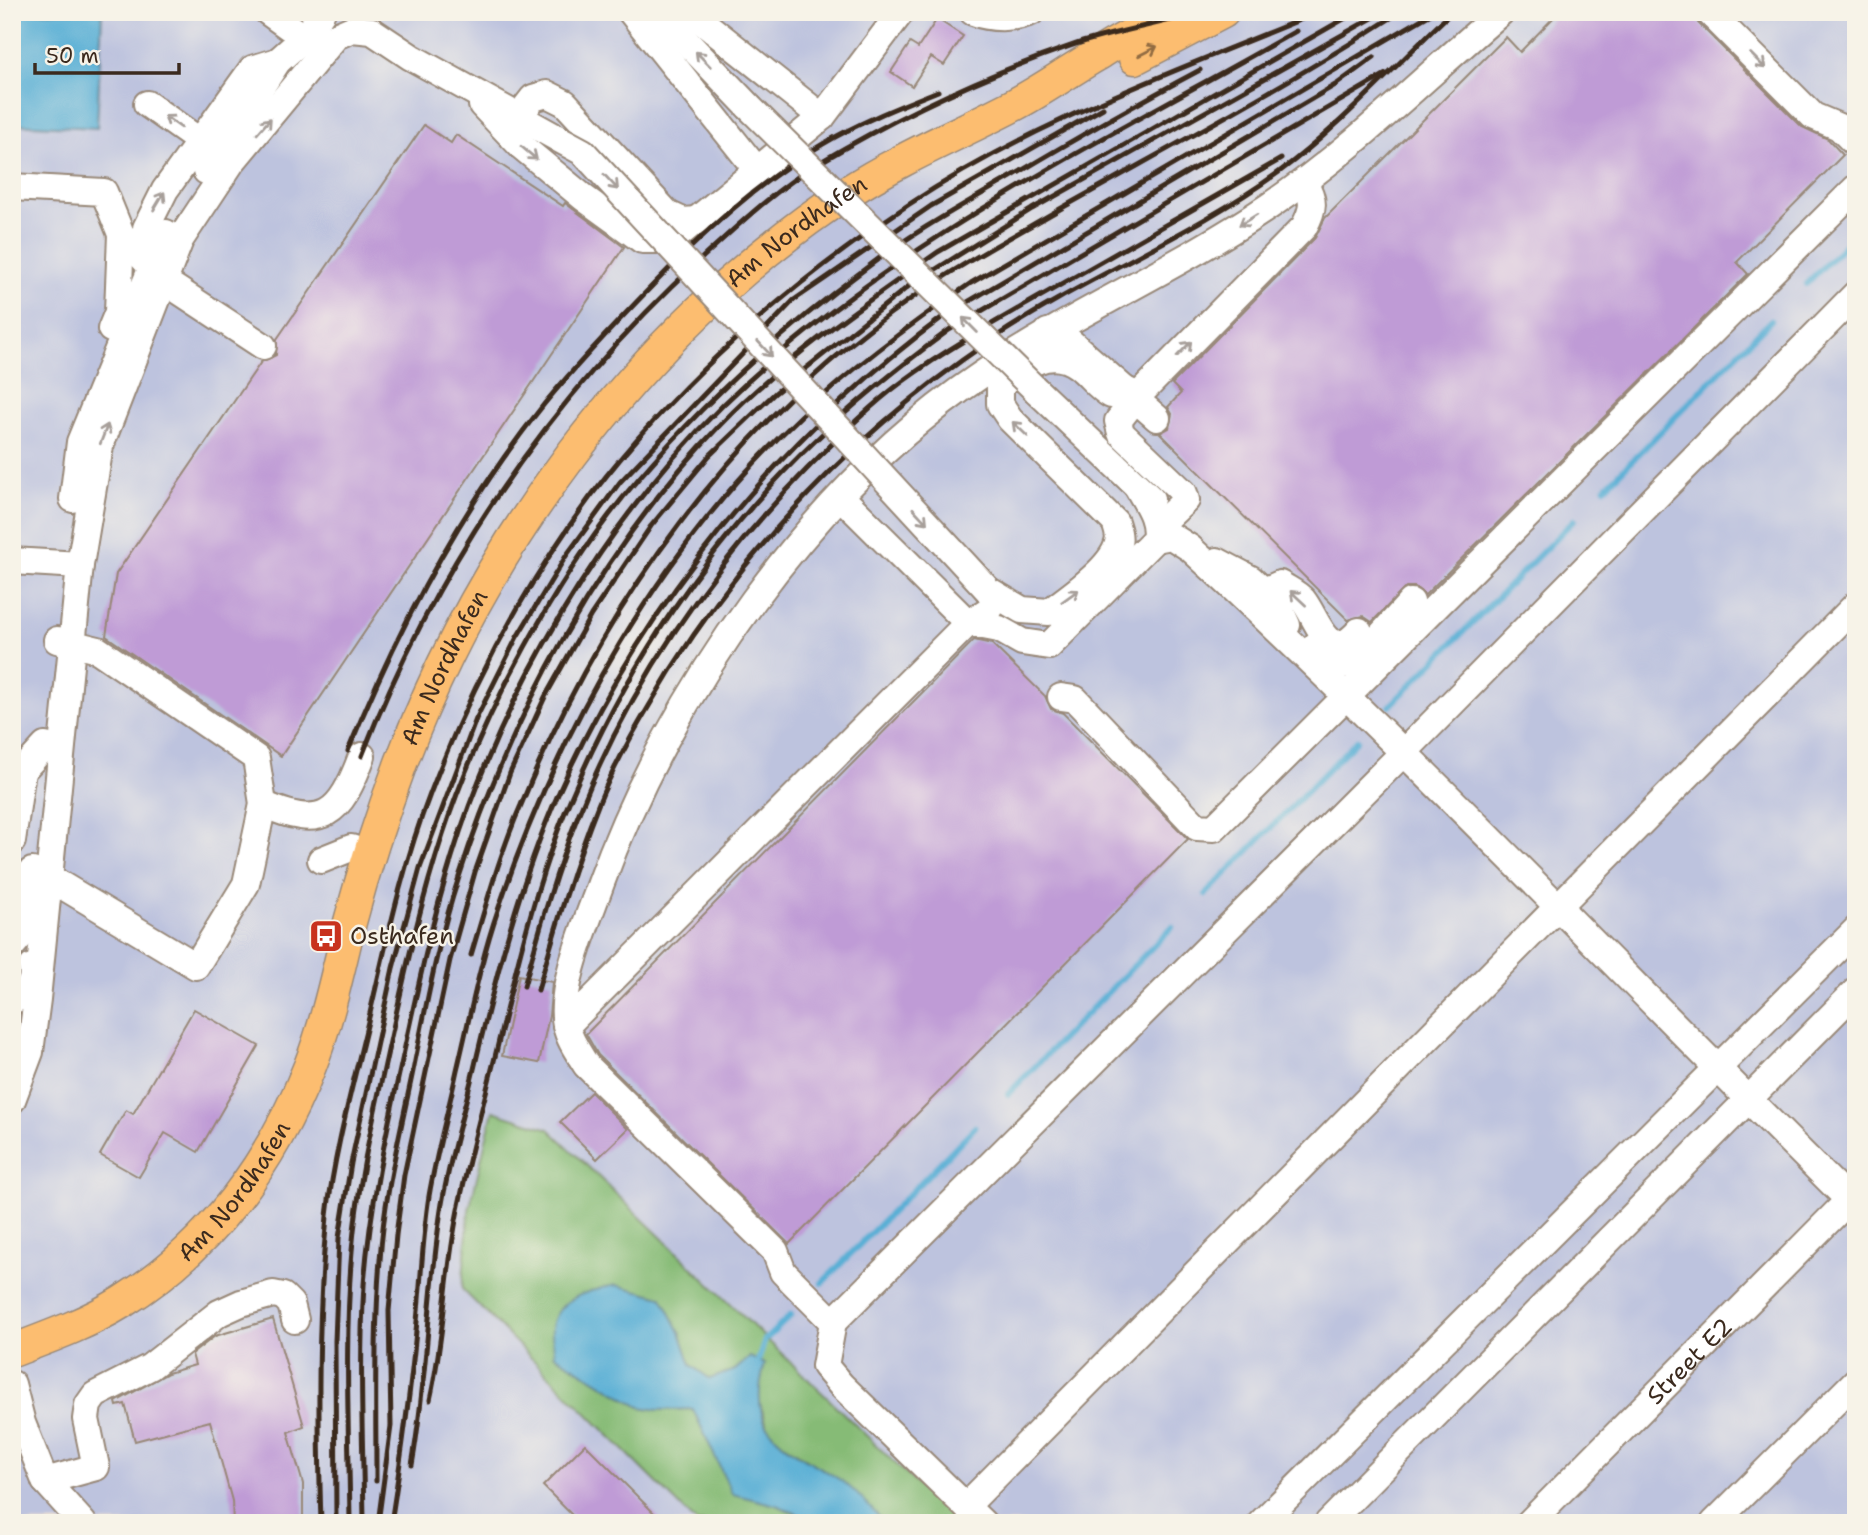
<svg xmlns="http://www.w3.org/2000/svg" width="1868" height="1535" viewBox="0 0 1868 1535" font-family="'Shantell Sans',sans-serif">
<rect width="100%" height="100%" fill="#f7f3e8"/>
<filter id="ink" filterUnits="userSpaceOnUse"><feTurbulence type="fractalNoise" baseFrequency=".0143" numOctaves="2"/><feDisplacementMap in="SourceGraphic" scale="14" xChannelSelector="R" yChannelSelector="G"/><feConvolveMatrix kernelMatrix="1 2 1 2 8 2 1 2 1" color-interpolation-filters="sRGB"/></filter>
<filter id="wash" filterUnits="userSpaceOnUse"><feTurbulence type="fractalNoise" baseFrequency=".00686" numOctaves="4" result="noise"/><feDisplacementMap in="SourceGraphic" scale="28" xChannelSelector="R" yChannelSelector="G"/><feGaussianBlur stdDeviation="1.57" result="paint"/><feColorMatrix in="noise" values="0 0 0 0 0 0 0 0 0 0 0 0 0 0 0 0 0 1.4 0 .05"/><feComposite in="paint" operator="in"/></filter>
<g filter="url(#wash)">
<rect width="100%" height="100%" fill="#f4e6d1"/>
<polygon fill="#bdc3de" points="102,12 1856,12 1856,1523 957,1523 549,1129 494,1111 462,1289 697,1523 12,1523 12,124 97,128"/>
<polygon fill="#86bb76" stroke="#60724a" stroke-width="2" points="493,1111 549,1129 957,1523 885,1523 847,1485 771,1436 759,1401 760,1381 750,1357 735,1370 710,1379 691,1365 680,1332 555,1355 640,1407 658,1410 693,1409 732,1493 776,1505 819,1523 697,1523 462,1289 469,1210"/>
<g fill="#58afd5" stroke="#4a6c7a" stroke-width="2">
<polygon points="12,12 102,12 97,128 12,124"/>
<path d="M616 1285 662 1297 680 1332 691 1365 710 1379 735 1370 750 1357 765 1364C742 1441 796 1448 846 1484 860 1495 872 1510 885 1523H819L776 1505 732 1494 693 1409 658 1410 640 1407 555 1355C554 1347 551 1335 552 1327 557 1297 591 1290 616 1285Z"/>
</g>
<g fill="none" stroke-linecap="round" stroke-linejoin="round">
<g stroke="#58afd5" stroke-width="6">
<polyline points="1806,284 1856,234"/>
<polyline points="1605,488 1771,320"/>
<polyline points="1390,706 1574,520"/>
<polyline points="1206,894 1357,740"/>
<polyline points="1008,1094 1172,927"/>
<polyline points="822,1283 975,1127"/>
<polyline points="758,1361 765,1340 791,1315"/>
</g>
</g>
<g id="blocks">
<g fill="#bf9bd6">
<polygon points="1559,12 1694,12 1698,23 1802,127 1828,139 1843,155 1737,262 1748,274 1425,595 1415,587 1406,587 1372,622 1363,616 1348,620 1160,433 1169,428 1172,414 1168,407 1181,393 1172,384 1315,238 1325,218 1506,37 1520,52"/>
<polygon points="937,19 963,36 944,65 931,57 912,86 891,72 910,43 918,48"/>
<polygon points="424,125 451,143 456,135 563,206 565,203 624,247 281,756 106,636 116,574 261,362 276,355 277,339"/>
<polygon points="974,640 992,644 1045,696 1051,709 1063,713 1188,839 789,1244 598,1055 586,1034"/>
<polygon points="519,975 552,982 549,1016 539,1063 502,1056"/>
<polygon points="194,1009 259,1046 198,1152 165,1133 139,1177 100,1155 126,1110 133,1114"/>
<polygon points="591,1092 628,1129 597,1159 560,1122"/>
<polygon points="273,1319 304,1426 288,1432 303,1484 303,1523 233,1523 232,1501 210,1421 135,1441 125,1404 117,1406 116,1402 168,1373 195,1365 192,1354 215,1336"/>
<polygon points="585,1444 664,1523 580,1523 543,1486"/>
</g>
</g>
</g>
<g filter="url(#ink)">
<use href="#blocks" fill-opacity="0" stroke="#988878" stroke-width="2"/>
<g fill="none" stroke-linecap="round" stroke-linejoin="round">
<g stroke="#988878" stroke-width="30">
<g id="minor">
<polyline points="268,12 318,48"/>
<polyline points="631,12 757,170"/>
<polyline points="658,12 749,107"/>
<polyline points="690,12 822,117"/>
<path d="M973 12C991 19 1013 19 1031 12"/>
<polyline points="1709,12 1813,116 1839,127 1856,144"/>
<polyline points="147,104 198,140"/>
<polyline points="482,105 521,146 584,198 642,240 672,240 822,117 901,12"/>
<polyline points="519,116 533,98 547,94 565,103 668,214 683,221 697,220"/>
<polyline points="206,171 278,61 306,36 322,12"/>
<polyline points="12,187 104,192 121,234 164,281 263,346"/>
<polyline points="150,266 146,228 165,190 252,69 278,61"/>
<polyline points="111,329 118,312 121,234"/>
<polyline points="1048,332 1066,338 1157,418"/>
<polyline points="1036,390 1151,499"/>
<path d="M842 498 968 623 999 629 1022 642 1049 646 1155 539C1159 520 1147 504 1138 488"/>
<polyline points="73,499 80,442 166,233"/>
<path d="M1169 516 1186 500 1184 493 1121 433 1118 421 1136 398 1304 227C1314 209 1315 200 1304 182"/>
<path d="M1155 539 1171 536 1190 548C1420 760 1634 987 1856 1207"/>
<polyline points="12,561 80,565"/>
<polyline points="1217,561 1251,579 1278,605 1287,625"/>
<path d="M988 590 1022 610 1049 612C1069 597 1112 568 1118 543 1120 537 1117 528 1115 522L1010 419 1000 404V386C1022 368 1049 344 1078 366 1090 375 1097 387 1111 395L1128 391"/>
<path d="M1264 591 1280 584C1287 589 1297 593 1303 600 1318 619 1328 666 1359 631"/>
<path d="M1316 645C1328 658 1336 668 1355 664L1411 602"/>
<polyline points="1061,697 1075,699 1197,827 1214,828 1856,188"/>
<path d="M263 804C323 831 340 815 362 756"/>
<polyline points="12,841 22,771 45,746"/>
<polyline points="321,860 351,848 371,855"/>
<polyline points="48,877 196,966 246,884 263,804 256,758 98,650 57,640"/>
<polyline points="12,946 24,932 32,871"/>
<path d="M12 1001C27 994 35 983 32 967"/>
<polyline points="566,1026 968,623 989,610 995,599"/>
<polyline points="12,1100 30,1052 37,999 80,565 100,446 180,240 231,163 336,36 352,29 372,31 411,57 559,139"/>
<path d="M833 1322 783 1272 775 1251 586 1065C578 1052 569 1040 566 1025 558 987 588 920 601 883 669 694 813 488 981 375 1073 313 1176 269 1268 207 1352 150 1424 78 1501 12"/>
<polyline points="12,1384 22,1423 45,1481 83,1523"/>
<polyline points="45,1481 96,1467 86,1419 88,1405 95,1395 150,1367 219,1313 241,1303 273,1294 283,1296 291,1304 295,1320"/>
<polyline points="966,1506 1856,605"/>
<polyline points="983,1523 841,1385 825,1366 833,1322 1403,753 1856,294"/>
<polyline points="1261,1523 1856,930"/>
<polyline points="1328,1523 1856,991"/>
<path id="s1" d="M1529 1523 1856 1193"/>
<polyline points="1714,1523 1856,1381"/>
</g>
</g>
<g stroke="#988878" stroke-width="35">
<g id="major">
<polyline points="1135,58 1223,12"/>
<path id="s2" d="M12 1351C49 1337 88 1323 122 1302 211 1247 273 1161 310 1066 328 1020 338 970 350 922 364 869 382 814 401 763 443 652 501 548 572 454 648 354 742 261 848 192 899 159 958 134 1012 106 1043 90 1070 70 1100 53 1123 38 1149 26 1173 12"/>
</g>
</g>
<use href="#minor" stroke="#fff" stroke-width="26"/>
<use href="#major" stroke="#fcbd6f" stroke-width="32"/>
<g stroke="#3b2a1e" stroke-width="5">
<path d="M348 751C398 628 461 507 545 403 579 362 615 324 652 286 703 233 759 181 823 144 860 122 898 107 938 91"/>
<path d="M362 756C436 565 550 398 701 259 738 225 776 189 819 163 900 115 987 74 1076 44 1116 31 1160 24 1201 12"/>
<path d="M471 955C486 905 500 853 521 805 603 605 733 422 912 298 959 265 1010 238 1060 209 1174 145 1291 83 1400 12"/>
<path d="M524 986C540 928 556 870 579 813 630 685 710 568 807 469 837 439 868 407 902 382 952 345 1008 315 1062 284 1135 242 1208 201 1281 159"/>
<path d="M538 990C556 927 574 865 598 805 617 758 644 714 670 671 754 538 861 428 991 340 1083 278 1189 237 1279 172 1341 126 1395 65 1452 12"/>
<path d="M430 1400C445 1334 445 1269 459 1205 469 1157 482 1109 494 1061 515 973 535 883 570 800 626 667 711 539 816 440 857 400 903 364 949 330L1386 74"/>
<path d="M412 1465C427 1381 428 1295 441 1210 448 1163 463 1115 474 1069 496 975 520 880 559 792 644 602 777 440 944 316L1337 84 1374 57"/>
<path d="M376 1481C376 1407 374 1333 380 1260 384 1196 400 1134 413 1071 426 1006 438 940 459 877 511 715 602 547 721 424 783 360 865 303 938 252L1356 12"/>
<path d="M321 1523C318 1421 317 1318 327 1216 334 1151 355 1077 370 1013 387 940 403 864 430 794 477 669 550 537 639 437 717 348 809 271 908 205 1036 120 1177 71 1319 12"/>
<polyline points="336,1523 335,1341 339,1238 351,1163 393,968 420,868 476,719 517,637 566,556 620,482 794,300 931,206 1103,108"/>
<path d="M350 1523C349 1432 344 1341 352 1251 358 1178 376 1107 391 1037 406 968 421 901 443 834 482 715 557 574 639 478 705 401 783 330 865 269 910 234 961 206 1011 177 1073 140 1136 104 1200 70"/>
<path d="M364 1523C363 1444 359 1363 364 1285 370 1205 387 1129 404 1051 418 986 432 921 452 857 501 697 604 521 724 404 888 244 1099 143 1296 31"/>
<polyline points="378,1523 391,1426 389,1311 396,1235 404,1175 450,960 475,872 510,773 545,697 591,615 651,526 709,456 775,393 909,286 1032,209 1383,12"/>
<path d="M391 1523C401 1459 410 1395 416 1331 421 1286 422 1241 429 1196 436 1154 448 1112 457 1070 470 1016 480 962 498 910 559 727 660 548 802 415 854 366 912 323 971 283L1434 12"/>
</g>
<g stroke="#988878" stroke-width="30" stroke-linecap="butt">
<g id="minor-bridge">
<polyline points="749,107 1036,390"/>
<polyline points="559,139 583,152 988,590"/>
</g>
</g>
<use href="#minor-bridge" stroke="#fff" stroke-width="26"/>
</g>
<defs><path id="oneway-shaft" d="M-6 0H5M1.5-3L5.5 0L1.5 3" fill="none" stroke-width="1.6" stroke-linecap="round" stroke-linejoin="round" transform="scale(1.75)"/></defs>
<use stroke="#926c42" href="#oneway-shaft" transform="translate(1148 51) rotate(-27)"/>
<g stroke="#a79f9a">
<use href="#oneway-shaft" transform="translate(703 59) rotate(-134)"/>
<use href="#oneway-shaft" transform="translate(1758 61) rotate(45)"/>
<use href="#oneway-shaft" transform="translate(173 122) rotate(-145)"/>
<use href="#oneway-shaft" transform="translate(264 126) rotate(-49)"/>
<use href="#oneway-shaft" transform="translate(529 153) rotate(40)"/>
<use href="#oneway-shaft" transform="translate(611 182) rotate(47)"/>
<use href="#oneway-shaft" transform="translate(159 201) rotate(-59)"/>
<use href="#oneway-shaft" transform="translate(1248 220) rotate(148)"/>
<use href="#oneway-shaft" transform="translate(970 325) rotate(-135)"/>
<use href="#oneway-shaft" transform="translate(765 349) rotate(47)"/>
<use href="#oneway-shaft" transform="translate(1184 349) rotate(-46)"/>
<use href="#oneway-shaft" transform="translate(1020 429) rotate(-136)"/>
<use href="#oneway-shaft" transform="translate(104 434) rotate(-69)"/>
<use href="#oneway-shaft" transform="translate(920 516) rotate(47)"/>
<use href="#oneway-shaft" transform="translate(1070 596) rotate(-36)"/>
<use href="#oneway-shaft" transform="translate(1298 598) rotate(-137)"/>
</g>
</g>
<defs>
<g id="bus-square" transform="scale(1.75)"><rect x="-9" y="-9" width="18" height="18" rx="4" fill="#c8321e" stroke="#f7f3e8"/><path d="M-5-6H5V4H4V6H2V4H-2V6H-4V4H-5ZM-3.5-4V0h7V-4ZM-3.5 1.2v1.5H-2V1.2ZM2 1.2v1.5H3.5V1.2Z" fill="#fff"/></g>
</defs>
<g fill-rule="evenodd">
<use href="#bus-square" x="326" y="936"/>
</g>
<g text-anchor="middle" stroke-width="5" stroke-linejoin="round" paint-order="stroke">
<g font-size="24" fill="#3b2a1e" stroke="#f7f3e8">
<text dy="8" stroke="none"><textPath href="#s2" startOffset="1416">Am Nordhafen</textPath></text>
<text dy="8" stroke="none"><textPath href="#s2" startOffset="849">Am Nordhafen</textPath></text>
<text dy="8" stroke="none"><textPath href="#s2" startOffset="280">Am Nordhafen</textPath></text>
<text dy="8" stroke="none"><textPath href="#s1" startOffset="228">Street E2</textPath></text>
</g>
<g font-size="24" fill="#3b2a1e" stroke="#f7f3e8" text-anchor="start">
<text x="350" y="944">Osthafen</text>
</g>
</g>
<rect width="1868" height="1535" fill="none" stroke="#f7f3e8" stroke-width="42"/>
<path d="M35 63v10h144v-10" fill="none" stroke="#3b2a1e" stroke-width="3.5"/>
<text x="46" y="63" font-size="21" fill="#3b2a1e" stroke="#f7f3e8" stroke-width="5" paint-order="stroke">50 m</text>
</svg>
